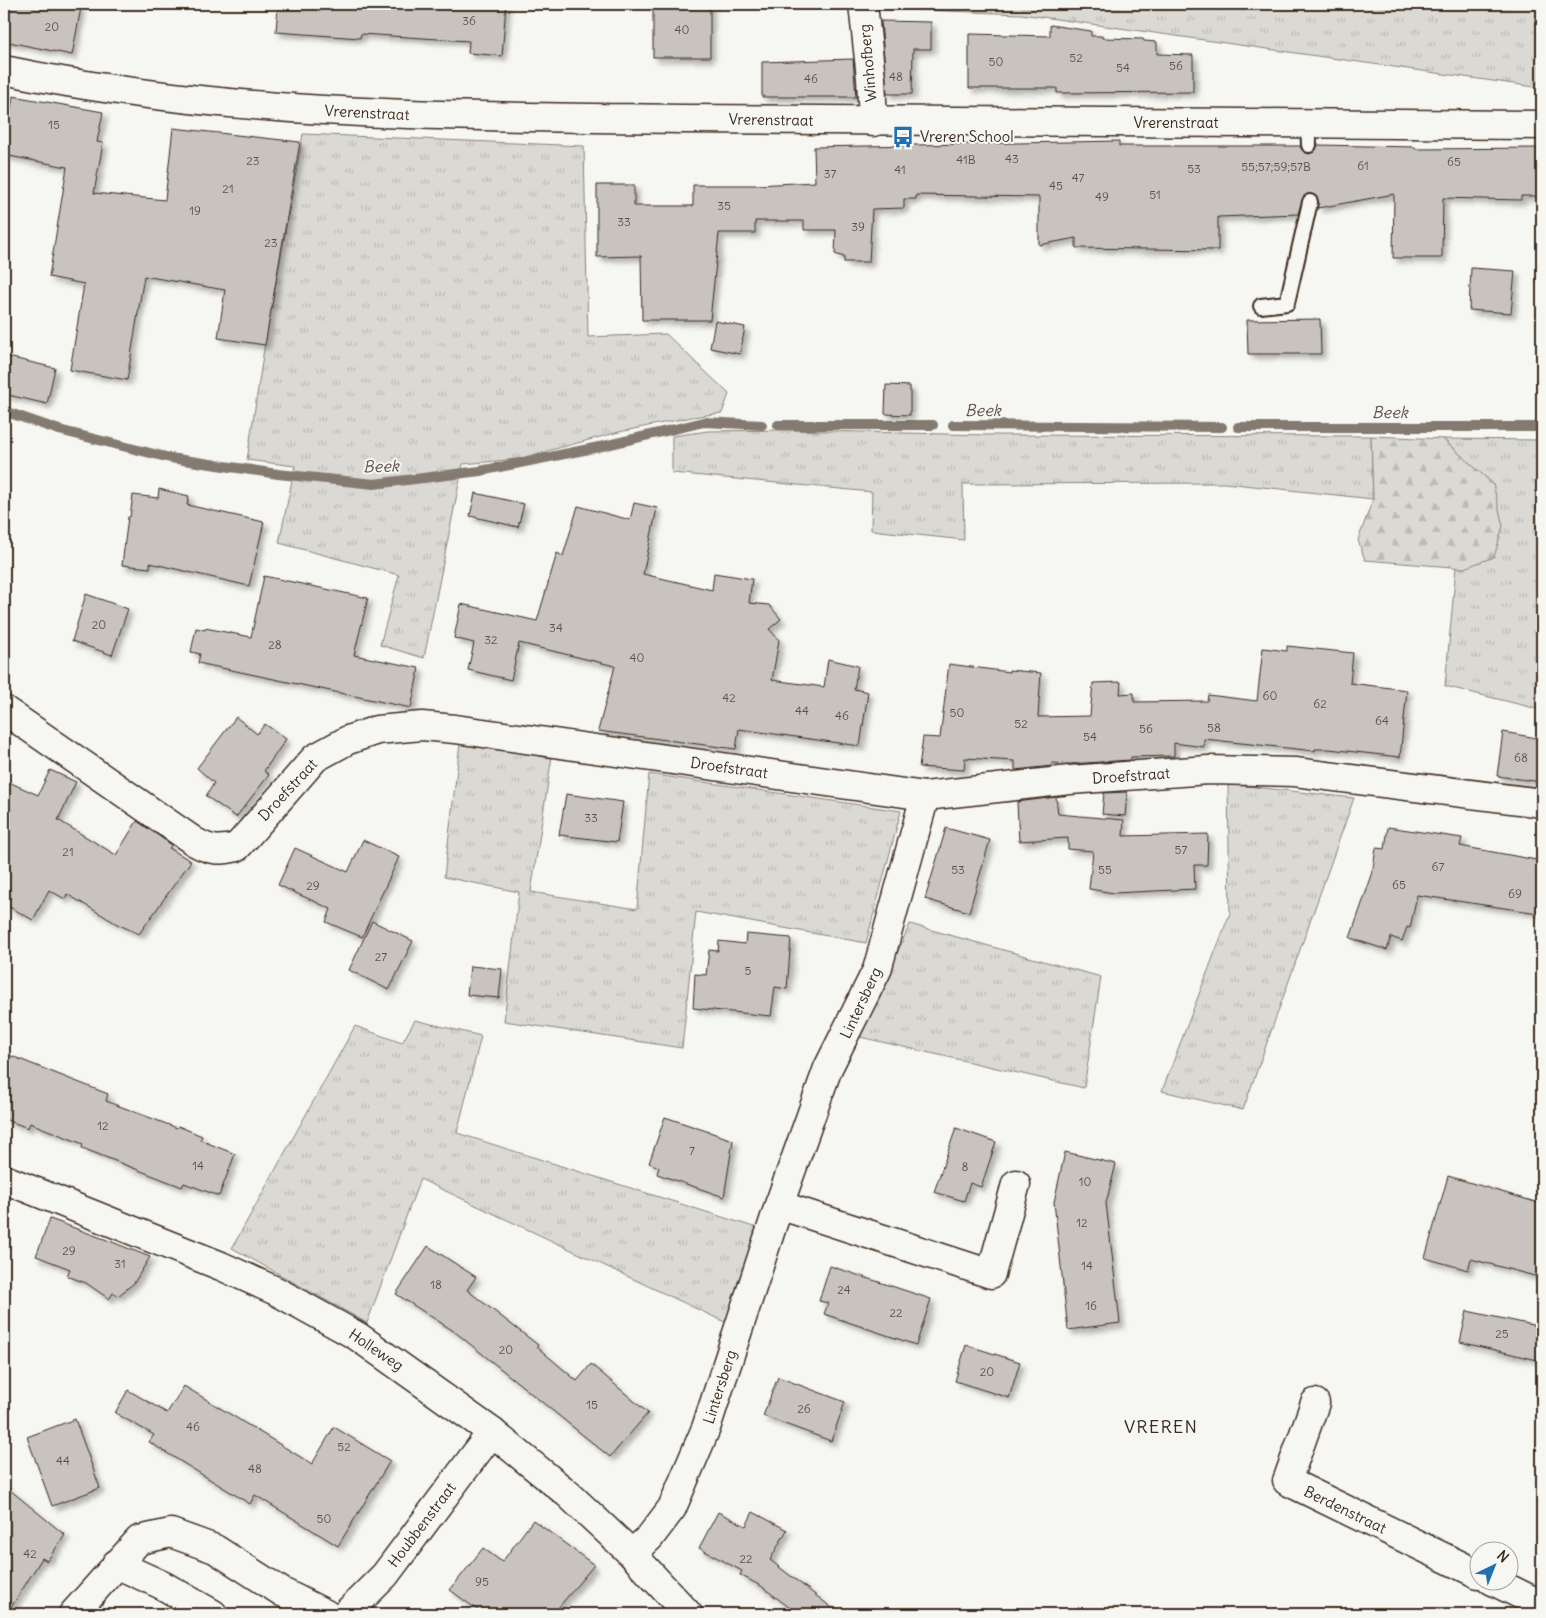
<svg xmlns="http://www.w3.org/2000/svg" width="1546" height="1618" viewBox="0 0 1546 1618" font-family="Delius,sans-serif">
<defs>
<pattern id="grass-tufts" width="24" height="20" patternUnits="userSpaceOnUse" patternTransform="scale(1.25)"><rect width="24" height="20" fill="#dad9d3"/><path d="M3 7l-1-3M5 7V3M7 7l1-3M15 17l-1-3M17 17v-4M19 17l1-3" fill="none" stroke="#bcbab5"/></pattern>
<pattern id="forest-firs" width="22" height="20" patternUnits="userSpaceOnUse" patternTransform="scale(1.25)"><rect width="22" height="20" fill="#dad9d3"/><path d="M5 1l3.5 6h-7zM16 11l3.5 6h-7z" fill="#bcbab5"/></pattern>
<filter id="shadow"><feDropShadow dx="4.5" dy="4.5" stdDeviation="2.5" flood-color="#0004"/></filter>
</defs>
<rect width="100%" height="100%" fill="#f6f6f2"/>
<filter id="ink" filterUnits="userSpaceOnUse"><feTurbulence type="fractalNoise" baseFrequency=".02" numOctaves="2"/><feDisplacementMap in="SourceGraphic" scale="10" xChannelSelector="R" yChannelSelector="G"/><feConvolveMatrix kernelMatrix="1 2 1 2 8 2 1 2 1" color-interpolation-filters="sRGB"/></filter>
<g filter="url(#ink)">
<g fill="url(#grass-tufts)" stroke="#8a8278">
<polygon points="872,4 1542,4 1542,88 1021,14 873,8"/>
<polygon points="303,134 584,146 588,337 666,334 729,394 722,413 692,417 619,432 517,459 463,464 424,658 380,645 399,575 279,543 295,466 247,460 264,349"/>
<polygon points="784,430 986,435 1371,436 1373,499 1225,483 963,484 964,540 871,530 872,492 672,473 672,436 708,431"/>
<polygon points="1443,439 1542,440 1542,710 1445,686 1456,567 1464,568 1493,484"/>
<polygon points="460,744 552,756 531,892 637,909 649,774 901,811 866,943 696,912 682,1048 504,1021 519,892 444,877"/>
<polygon points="1228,784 1354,798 1243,1110 1162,1091 1230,913"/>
<polygon points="910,924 1101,977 1084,1088 860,1037"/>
<polygon points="415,1020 481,1036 457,1133 757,1228 729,1324 420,1179 367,1323 232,1248 355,1026 402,1043"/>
</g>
<polygon fill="url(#forest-firs)" stroke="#8a8278" points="1371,436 1443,439 1493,484 1503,526 1494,557 1464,568 1365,560 1358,540 1373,499"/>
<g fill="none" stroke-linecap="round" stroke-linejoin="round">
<g stroke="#857a71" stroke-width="10">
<polyline points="4,411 59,430 170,458 278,474 374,484 480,471 599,447 704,422 762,425"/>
<polyline points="778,425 933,425"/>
<polyline points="953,425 1222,427"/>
<polyline points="1238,427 1542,427"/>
</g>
</g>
<g fill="#c8c3be" stroke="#3b2a1e" filter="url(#shadow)">
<polygon points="4,4 61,4 81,8 72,55 4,41"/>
<polygon points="278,4 506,4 502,56 468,53 469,41 361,34 360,38 276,32"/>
<rect x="653" y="4" width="57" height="53"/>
<polygon points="881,21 931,22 931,49 913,49 912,94 887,94"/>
<polygon points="1050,25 1091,31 1091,36 1102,36 1102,38 1143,39 1144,41 1157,42 1157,54 1193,55 1193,92 1057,93 1057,88 969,88 969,34 1050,36"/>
<polygon points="853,59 856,97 762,97 762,62"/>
<polygon points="13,96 103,112 97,142 103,143 94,193 165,200 173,128 300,142 265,345 218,338 225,290 144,276 127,380 70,370 84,284 49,277 67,167 4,155"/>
<polygon points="1119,141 1119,146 1300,146 1302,150 1309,154 1314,152 1318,145 1415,147 1415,149 1542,148 1542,196 1521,196 1521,200 1443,198 1442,258 1393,258 1394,194 1318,208 1316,196 1308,194 1302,200 1298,214 1218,217 1218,250 1076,248 1076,238 1039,245 1039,197 916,195 916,199 904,199 904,208 872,209 869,262 844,262 844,257 835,254 836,230 804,230 804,221 755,221 755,233 719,233 710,320 642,320 641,256 597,257 597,185 634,185 634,206 693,206 693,185 756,185 815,182 814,147"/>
<polygon points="1471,268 1515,271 1511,313 1469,310"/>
<polygon points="1320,319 1321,354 1248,354 1247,320"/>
<polygon points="715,321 745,327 740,354 710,348"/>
<polygon points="4,356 55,368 47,404 4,394"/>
<polygon points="886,385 910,386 910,415 885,414"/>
<polygon points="159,489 189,496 187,505 264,522 249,586 150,563 150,568 122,565 128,517 130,517 133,495 158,498"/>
<polygon points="475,493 524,504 518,527 470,516"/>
<polygon points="634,503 657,508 643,574 712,590 714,573 752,579 749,603 769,605 781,619 769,629 779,640 772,680 824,687 828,659 858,666 854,689 868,692 860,746 739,729 736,749 598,731 615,666 519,643 511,680 468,670 474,643 454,638 461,604 537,621 557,553 563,556 578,506 630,520"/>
<polygon points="264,576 368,598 354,655 419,668 411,708 198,663 200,654 191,652 196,628 205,630 205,628 251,637"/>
<polygon points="86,594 128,609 112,655 72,641"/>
<polygon points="1287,646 1353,653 1350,683 1407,690 1400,757 1329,749 1315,749 1315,751 1204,739 1204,747 1174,743 1174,756 1131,757 1131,760 1070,764 1052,763 1052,766 1015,770 1015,761 965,758 964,770 919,767 923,737 940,738 949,664 1009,672 1009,670 1041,673 1038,717 1090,716 1093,683 1121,682 1120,694 1134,693 1134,702 1207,701 1208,695 1257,701 1263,648 1287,651"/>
<polygon points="236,717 257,734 265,724 286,739 264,771 269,775 236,817 206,796 214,783 197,768"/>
<polygon points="1503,732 1542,739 1542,782 1497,776"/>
<polygon points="50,770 76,782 58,820 116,855 137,821 172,845 169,848 191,861 139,934 117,924 67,894 65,899 49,890 33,920 4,904 4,780 38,795"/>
<polygon points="1127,792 1125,816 1102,814 1104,793"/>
<polygon points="566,794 623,802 617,842 559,835"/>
<polygon points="1056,797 1058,814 1124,820 1123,836 1208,834 1207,865 1194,865 1195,889 1114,893 1089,889 1093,851 1068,849 1068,838 1019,841 1017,802"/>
<polygon points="1388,827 1462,838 1460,846 1542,861 1542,882 1538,913 1417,895 1410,928 1407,927 1402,941 1391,937 1387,950 1350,938 1372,875 1376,848 1385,849"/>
<polygon points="946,828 990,840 969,912 925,899"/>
<polygon points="363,840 399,857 362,937 326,922 331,909 278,885 295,848 348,872"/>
<polygon points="372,921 413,941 389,990 349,970"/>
<polygon points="746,934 791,938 787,989 775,987 771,1016 693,1008 695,974 706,975 709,950 718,951 719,941 745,944"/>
<polygon points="470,966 502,969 499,998 467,995"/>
<polygon points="4,1053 108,1094 106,1101 177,1128 178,1126 202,1136 200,1140 235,1154 219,1196 184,1183 182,1187 82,1148 83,1144 30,1123 28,1128 4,1119"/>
<polygon points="665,1117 733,1140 724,1197 657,1174 659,1167 649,1163"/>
<polygon points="956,1128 996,1142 981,1187 970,1183 964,1201 934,1192"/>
<polygon points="1065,1152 1116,1164 1106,1203 1120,1323 1068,1330 1054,1202"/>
<polygon points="1448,1176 1542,1204 1542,1278 1471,1259 1468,1270 1425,1258"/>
<polygon points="50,1219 107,1240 150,1257 134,1283 118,1296 113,1293 109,1299 86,1283 67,1276 70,1269 36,1256"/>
<polygon points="428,1246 476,1277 467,1290 538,1345 537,1347 577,1381 591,1364 648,1413 610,1457 455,1332 396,1294"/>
<polygon points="830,1266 931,1299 916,1345 824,1314 828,1303 819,1301"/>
<polygon points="1467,1311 1542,1327 1542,1361 1460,1342"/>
<polygon points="966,1345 1020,1362 1009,1398 955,1381"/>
<polygon points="778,1377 845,1402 831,1441 763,1416"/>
<polygon points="184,1386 312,1464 334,1427 390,1461 338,1546 255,1495 250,1504 149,1442 154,1435 115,1413 128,1390 167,1413"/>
<polygon points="75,1419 100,1488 52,1506 27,1437"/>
<polygon points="4,1485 65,1535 47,1561 42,1558 7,1614 4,1614"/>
<polygon points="718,1512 746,1526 753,1512 787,1530 770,1560 840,1614 798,1614 761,1586 740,1575 742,1571 699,1548"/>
<polygon points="533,1520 594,1565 553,1614 483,1614 450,1590 483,1548 502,1562"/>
</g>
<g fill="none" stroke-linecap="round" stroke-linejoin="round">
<g stroke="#3b2a1e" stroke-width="18">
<g id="service">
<polyline points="1308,123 1309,145"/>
<polyline points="1261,306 1287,303 1310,202"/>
</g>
</g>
<g stroke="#3b2a1e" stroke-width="31">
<g id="minor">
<polyline points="863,4 871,78 873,122"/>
<path d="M4 710 195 842C211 851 219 851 237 847L315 758 348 740 377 730 422 726 455 729 925 796 1070 780 1208 770 1295 772 1542 803"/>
<polyline points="4,1179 221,1266 276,1291 357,1336 492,1432 568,1494 632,1554 688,1614"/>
<polyline points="779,1205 991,1274 1016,1184"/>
<polyline points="1315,1403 1287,1481 1478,1574"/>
<polyline points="632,1554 650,1537 672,1508 706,1428 779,1205 828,1068 877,970 925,796"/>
<polyline points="116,1564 162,1585 213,1614"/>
<polyline points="1491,1580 1542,1605"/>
<polyline points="73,1614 139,1540 171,1533 215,1549 282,1592 326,1614"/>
<polyline points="346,1614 385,1575 492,1432"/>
</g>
</g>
<g stroke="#3b2a1e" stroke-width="31">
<path id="tertiary" d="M4 70C227 117 455 116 682 119 969 123 1256 123 1542 125"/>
</g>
<use href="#service" stroke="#f6f6f2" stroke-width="14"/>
<use href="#minor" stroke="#f6f6f2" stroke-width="28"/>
<use href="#tertiary" stroke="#f6f6f2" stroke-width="28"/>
</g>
</g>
<defs>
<g id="bus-bare" transform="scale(1.725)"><path d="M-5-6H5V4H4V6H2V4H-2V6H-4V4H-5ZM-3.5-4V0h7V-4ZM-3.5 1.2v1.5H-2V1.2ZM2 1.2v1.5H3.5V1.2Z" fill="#1f6fb2" stroke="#f6f6f2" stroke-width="2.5" paint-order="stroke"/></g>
</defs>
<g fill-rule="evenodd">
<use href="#bus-bare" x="903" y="137"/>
</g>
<g text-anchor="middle" stroke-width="4" stroke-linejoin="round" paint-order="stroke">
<g font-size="12" fill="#5e5046">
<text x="469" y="25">36</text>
<text x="52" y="31">20</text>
<text x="682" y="34">40</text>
<text x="1076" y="62">52</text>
<text x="996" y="66">50</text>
<text x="1176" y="70">56</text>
<text x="1123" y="72">54</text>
<text x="896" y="81">48</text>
<text x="811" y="83">46</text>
<text x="54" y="129">15</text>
<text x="1012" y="163">43</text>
<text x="966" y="164">41B</text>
<text x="253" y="165">23</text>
<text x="1454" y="166">65</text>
<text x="1363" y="170">61</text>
<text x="1276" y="171">55;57;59;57B</text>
<text x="1194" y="173">53</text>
<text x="900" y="174">41</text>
<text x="830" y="178">37</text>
<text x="1078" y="182">47</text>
<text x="1056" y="190">45</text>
<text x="228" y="193">21</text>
<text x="1155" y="199">51</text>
<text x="1102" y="201">49</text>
<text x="724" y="210">35</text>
<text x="195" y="215">19</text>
<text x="624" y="226">33</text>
<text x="858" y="231">39</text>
<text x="271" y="247">23</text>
<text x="99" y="629">20</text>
<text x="556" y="632">34</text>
<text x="491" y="644">32</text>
<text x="275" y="649">28</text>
<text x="637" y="662">40</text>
<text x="1270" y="700">60</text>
<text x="729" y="702">42</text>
<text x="1320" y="708">62</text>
<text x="802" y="715">44</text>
<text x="957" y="717">50</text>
<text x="842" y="720">46</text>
<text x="1382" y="725">64</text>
<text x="1021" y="728">52</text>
<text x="1214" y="732">58</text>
<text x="1146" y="733">56</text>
<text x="1090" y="741">54</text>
<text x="1521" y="762">68</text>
<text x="591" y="822">33</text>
<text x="1181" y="854">57</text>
<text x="68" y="856">21</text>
<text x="1438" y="871">67</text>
<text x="958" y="874">53</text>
<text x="1105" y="874">55</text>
<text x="1399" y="889">65</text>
<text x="313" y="890">29</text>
<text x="1515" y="898">69</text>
<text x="381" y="961">27</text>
<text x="748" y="975">5</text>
<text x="103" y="1130">12</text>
<text x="692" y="1155">7</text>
<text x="198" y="1170">14</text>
<text x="965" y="1171">8</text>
<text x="1085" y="1186">10</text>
<text x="1082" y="1227">12</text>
<text x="69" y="1255">29</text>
<text x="120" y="1268">31</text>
<text x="1087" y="1270">14</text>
<text x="436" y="1289">18</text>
<text x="844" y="1294">24</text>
<text x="1091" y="1310">16</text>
<text x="896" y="1317">22</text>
<text x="1502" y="1338">25</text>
<text x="506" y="1354">20</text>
<text x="987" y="1376">20</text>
<text x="592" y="1409">15</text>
<text x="804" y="1413">26</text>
<text x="193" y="1431">46</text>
<text x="344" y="1451">52</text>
<text x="63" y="1465">44</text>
<text x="255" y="1473">48</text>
<text x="324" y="1523">50</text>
<text x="30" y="1558">42</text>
<text x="746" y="1563">22</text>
<text x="482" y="1586">95</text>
</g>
<g font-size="15" fill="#3b2a1e" stroke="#f6f6f2">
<text transform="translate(868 63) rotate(-95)" y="5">Winhofberg</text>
<text transform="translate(367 113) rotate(3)" y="5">Vrerenstraat</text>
<text transform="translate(771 120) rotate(1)" y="5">Vrerenstraat</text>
<text x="1176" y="128">Vrerenstraat</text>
<text transform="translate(729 768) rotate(8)" y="5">Droefstraat</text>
<text transform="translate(1131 776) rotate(-4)" y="5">Droefstraat</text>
<text transform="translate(288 790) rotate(-47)" y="5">Droefstraat</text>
<text transform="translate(861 1003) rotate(-65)" y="5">Lintersberg</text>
<text transform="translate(376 1350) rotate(34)" y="5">Holleweg</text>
<text transform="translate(720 1387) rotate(-72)" y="5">Lintersberg</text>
<text transform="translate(1345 1510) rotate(26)" y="5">Berdenstraat</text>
<text transform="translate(422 1525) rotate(-53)" y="5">Houbbenstraat</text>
</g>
<g font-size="15" fill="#3b2a1e" stroke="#f6f6f2" text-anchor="start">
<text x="920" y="142">Vreren School</text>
</g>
<g font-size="16" font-style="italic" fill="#605248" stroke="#f6f6f2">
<text x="983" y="416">Beek</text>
<text x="1390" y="418">Beek</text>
<text transform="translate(381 466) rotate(-2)" y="6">Beek</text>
</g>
<g font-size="18" letter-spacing="1" fill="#3b2a1e" stroke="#f6f6f2">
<text x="1161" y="1433">VREREN</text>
</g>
</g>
<rect width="1546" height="1618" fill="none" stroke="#f6f6f2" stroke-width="20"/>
<rect x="10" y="10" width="1526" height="1598" fill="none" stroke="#3b2a1e" stroke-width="2" filter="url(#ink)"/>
<g transform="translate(1494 1566) rotate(43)"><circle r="24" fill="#f6f6f2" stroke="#aba49d"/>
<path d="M0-4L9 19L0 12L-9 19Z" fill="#1f6fb2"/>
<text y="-8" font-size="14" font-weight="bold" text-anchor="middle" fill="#3b2a1e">N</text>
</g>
</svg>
